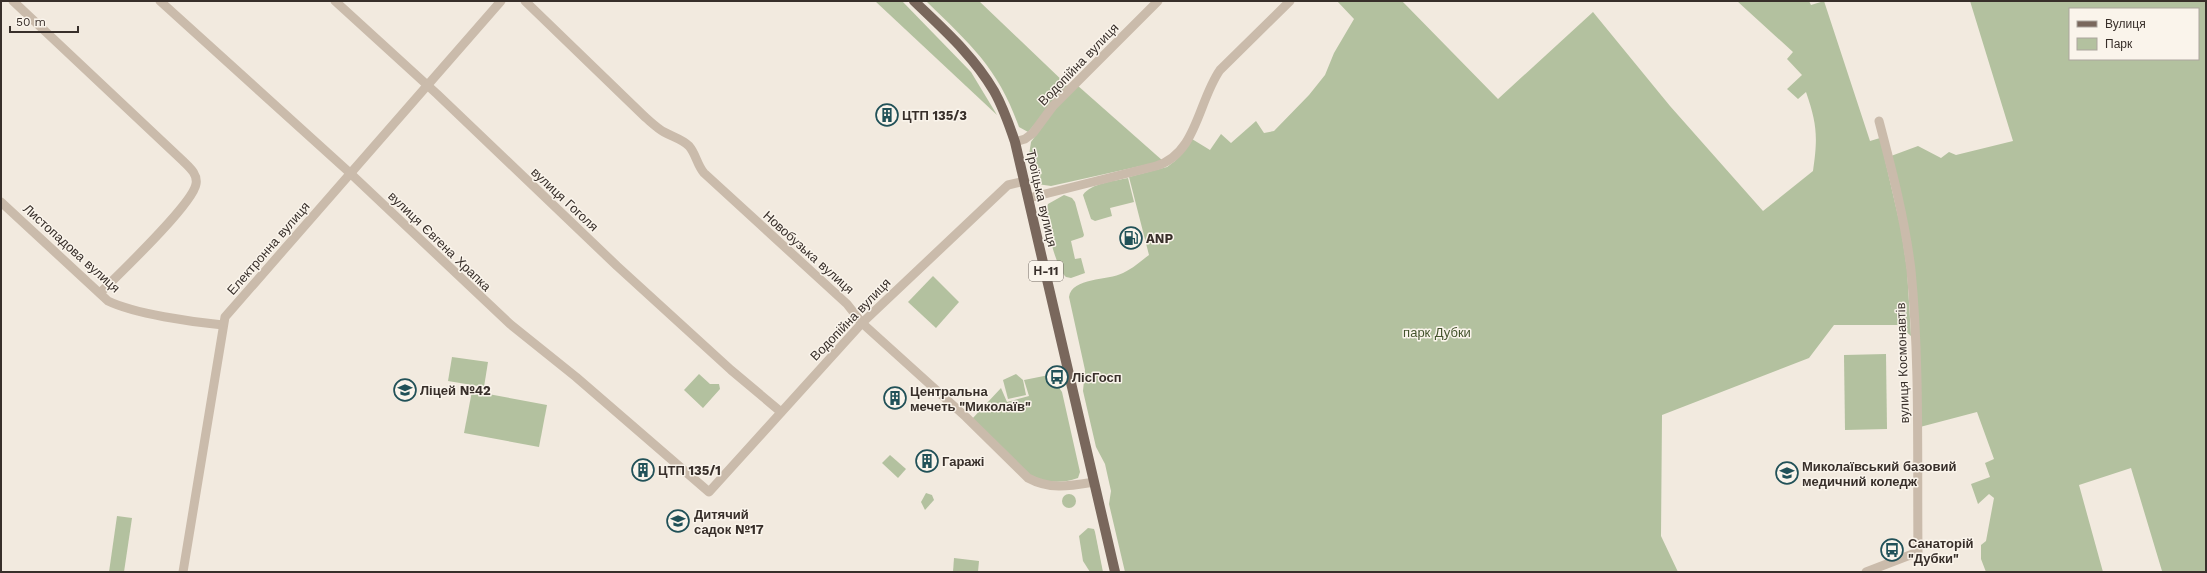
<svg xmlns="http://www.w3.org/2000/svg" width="2207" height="573" viewBox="0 0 2207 573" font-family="'Work Sans',sans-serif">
<rect width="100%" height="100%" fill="#f2eadf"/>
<g fill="#b3c19f" fill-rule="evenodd">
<polygon points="875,1 902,1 971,72 997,115"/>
<path d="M928 1H979L1068 86 1028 132 1019 127C998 68 971 45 927 2Z"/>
<path d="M1337 1H1402L1498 99 1593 12 1670 106 1763 211 1813 171C1818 137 1817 124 1806 92L1798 99 1787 89 1802 75 1787 59 1793 52 1737 1H1809L1811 5 1824 1 1870 141 1880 138 1901 229 1907 269 1911 336 1898 325H1834L1809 358 1662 415 1661 536 1678 572H1125L1109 504 1111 491 1105 464 1096 447 1083 391 1085 370 1069 297C1072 277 1108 281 1123 273 1132 269 1141 261 1149 255L1129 177 1167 167 1175 161 1192 139 1210 150 1221 134 1231 143 1256 121 1264 133 1274 131 1309 95 1325 75 1334 53 1354 19Z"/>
<path d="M1970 1H2206V572H2159L2162 571 2131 468 2079 485 2103 572H1986L1981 559V545L1986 541 1994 498 1989 494 1978 504 1971 484 1990 477 1985 463 1994 459 1977 412 1920 427 1917 309 1891 156 1918 146 1941 158 1949 152 1956 155 2013 141ZM2070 9H2198V59H2070Z"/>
<polygon points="1077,85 1163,161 1051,186 1037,184 1029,155 1031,142 1050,115"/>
<path d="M1128 178 1134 202 1110 208 1112 216 1095 221 1091 219 1083 195C1091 183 1115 181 1128 178Z"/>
<path d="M1064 195 1072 198 1075 202 1084 235 1083 237 1071 241 1075 259 1081 258 1085 273 1071 278 1066 277C1055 267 1043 217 1048 204Z"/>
<polygon points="933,276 959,302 936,328 908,302"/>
<polygon points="1886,354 1887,429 1845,430 1844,355"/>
<polygon points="452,357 488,362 484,387 448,381"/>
<polygon points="699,374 710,384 719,384 720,389 703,408 684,390"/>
<polygon points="1016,374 1023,380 1026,395 1008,399 1003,380"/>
<path d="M1054 374 1056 383 1062 392 1080 472 1078 478C1060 484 1046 483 1029 475L972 419 1001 388 1007 402 1029 396 1024 380Z"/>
<polygon points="472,391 547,405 539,447 464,433"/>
<polygon points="890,455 906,469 898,478 882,463"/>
<polygon points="926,493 932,495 934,500 925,510 921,502"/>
<circle cx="1069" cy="501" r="7"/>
<polygon points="117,516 132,518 124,572 109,572"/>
<polygon points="1088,528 1094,529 1095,532 1103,572 1090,572 1083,561 1079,536"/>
<polygon points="954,558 979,561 978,572 953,572"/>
</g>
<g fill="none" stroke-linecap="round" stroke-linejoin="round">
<g stroke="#cabbab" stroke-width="9">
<path d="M13 1 183 161C189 167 198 174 196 184 193 204 118 275 100 293"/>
<polyline points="160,1 350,173 510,324 576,377 709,492 862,323 1008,185 1025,181"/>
<polyline points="335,1 437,94 617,266 731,370 781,412"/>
<path d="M525 1 645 117C651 122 657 128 664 132 673 137 682 139 689 146 696 154 697 165 704 173L847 304 862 323 966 417 1028 478C1050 490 1070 486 1094 482"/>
<polyline points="1015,142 1025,139 1033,133 1053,106 1158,1"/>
<path d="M1029 198 1156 166C1197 154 1198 101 1220 70L1290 1"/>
<path d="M1 202 108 301C135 314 192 322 223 325"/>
<polyline points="183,572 225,317 501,1"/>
<path d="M1866 572 1918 552C1917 459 1920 363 1911 270 1905 220 1892 170 1879 121"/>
</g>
<path stroke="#79675c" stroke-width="10" d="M914 1C943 29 973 55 994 91 1003 107 1009 124 1015 142L1115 572"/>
</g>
<defs>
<g id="building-ring" transform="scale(1.15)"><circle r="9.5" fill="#faf4eb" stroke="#215158" stroke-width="1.5"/><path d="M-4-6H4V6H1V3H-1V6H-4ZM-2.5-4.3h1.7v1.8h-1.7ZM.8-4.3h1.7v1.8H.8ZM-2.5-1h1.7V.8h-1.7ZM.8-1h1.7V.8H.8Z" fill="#215158"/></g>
<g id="fuel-ring" transform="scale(1.15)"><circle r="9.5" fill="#faf4eb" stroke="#215158" stroke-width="1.5"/><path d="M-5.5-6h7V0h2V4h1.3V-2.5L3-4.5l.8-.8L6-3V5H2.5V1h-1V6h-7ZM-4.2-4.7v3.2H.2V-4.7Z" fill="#215158"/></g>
<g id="bus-ring" transform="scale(1.15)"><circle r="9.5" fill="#faf4eb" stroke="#215158" stroke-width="1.5"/><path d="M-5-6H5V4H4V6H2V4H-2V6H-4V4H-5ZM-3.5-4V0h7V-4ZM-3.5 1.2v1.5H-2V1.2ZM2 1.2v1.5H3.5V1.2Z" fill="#215158"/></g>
<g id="school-ring" transform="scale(1.15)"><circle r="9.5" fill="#faf4eb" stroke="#215158" stroke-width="1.5"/><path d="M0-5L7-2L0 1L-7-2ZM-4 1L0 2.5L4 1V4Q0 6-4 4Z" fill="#215158"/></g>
<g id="university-ring" transform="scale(1.15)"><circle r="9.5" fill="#faf4eb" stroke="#215158" stroke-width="1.5"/><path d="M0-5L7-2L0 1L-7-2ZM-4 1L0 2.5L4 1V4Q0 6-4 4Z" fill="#215158"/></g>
</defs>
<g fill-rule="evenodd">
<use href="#building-ring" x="887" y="115"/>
<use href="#fuel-ring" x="1131" y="238"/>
<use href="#bus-ring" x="1057" y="377"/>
<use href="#school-ring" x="405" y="390"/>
<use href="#building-ring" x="895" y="398"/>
<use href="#building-ring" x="927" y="461"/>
<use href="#building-ring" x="643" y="470"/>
<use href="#university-ring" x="1787" y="473"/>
<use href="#school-ring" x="678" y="521"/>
<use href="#bus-ring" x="1892" y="550"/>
</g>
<g text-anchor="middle" stroke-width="3" stroke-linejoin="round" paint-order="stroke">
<rect fill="#faf4eb" stroke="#726a64" stroke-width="1" x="1029" y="261" width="34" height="20" rx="3"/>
<g font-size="12" font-weight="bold" fill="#382f2a">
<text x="1046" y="275">Н-11</text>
</g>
<g font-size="13" fill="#382f2a" stroke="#faf4eb">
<text transform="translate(1078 64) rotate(-46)" y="5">Водопійна вулиця</text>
<text transform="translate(1042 198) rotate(77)" y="5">Троїцька вулиця</text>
<text transform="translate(565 199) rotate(43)" y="5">вулиця Гоголя</text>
<text transform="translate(440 241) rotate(44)" y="5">вулиця Євгена Храпка</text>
<text transform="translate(72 248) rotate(42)" y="5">Листопадова вулиця</text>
<text transform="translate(268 248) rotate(-49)" y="5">Електронна вулиця</text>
<text transform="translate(809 252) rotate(42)" y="5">Новобузька вулиця</text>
<text transform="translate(850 319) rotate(-46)" y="5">Водопійна вулиця</text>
<text transform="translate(1902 363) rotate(-92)" y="5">вулиця Космонавтів</text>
</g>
<g font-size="13" font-weight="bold" fill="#382f2a" stroke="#faf4eb" text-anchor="start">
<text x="902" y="120">ЦТП 135/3</text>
<text x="1146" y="243">ANP</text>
<text x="1072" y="382">ЛісГосп</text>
<text x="420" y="395">Ліцей №42</text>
<text x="910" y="396">Центральна<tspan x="910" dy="15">мечеть "Миколаїв"</tspan></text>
<text x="942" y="466">Гаражі</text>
<text x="1802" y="471">Миколаївський базовий<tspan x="1802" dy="15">медичний коледж</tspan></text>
<text x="658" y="475">ЦТП 135/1</text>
<text x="694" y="519">Дитячий<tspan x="694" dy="15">садок №17</tspan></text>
<text x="1908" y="548">Санаторій<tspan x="1908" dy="15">"Дубки"</tspan></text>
</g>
<g font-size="13" fill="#45552e" stroke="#faf4eb">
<text x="1437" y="337">парк Дубки</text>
</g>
</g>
<rect width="2207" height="573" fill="none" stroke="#382f2a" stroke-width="4"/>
<rect x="2069" y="8" width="130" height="52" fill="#faf4eb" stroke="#aca59e"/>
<rect x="2077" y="21" width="20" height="6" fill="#79675c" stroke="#aca59e"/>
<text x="2105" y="28" font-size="12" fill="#382f2a">Вулиця</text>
<rect x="2077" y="38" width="20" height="12" fill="#b3c19f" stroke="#aca59e"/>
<text x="2105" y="48" font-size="12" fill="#382f2a">Парк</text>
<path d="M10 26v6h68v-6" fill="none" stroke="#382f2a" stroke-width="2"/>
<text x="16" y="26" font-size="12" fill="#382f2a" stroke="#faf4eb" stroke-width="3" paint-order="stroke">50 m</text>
</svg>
